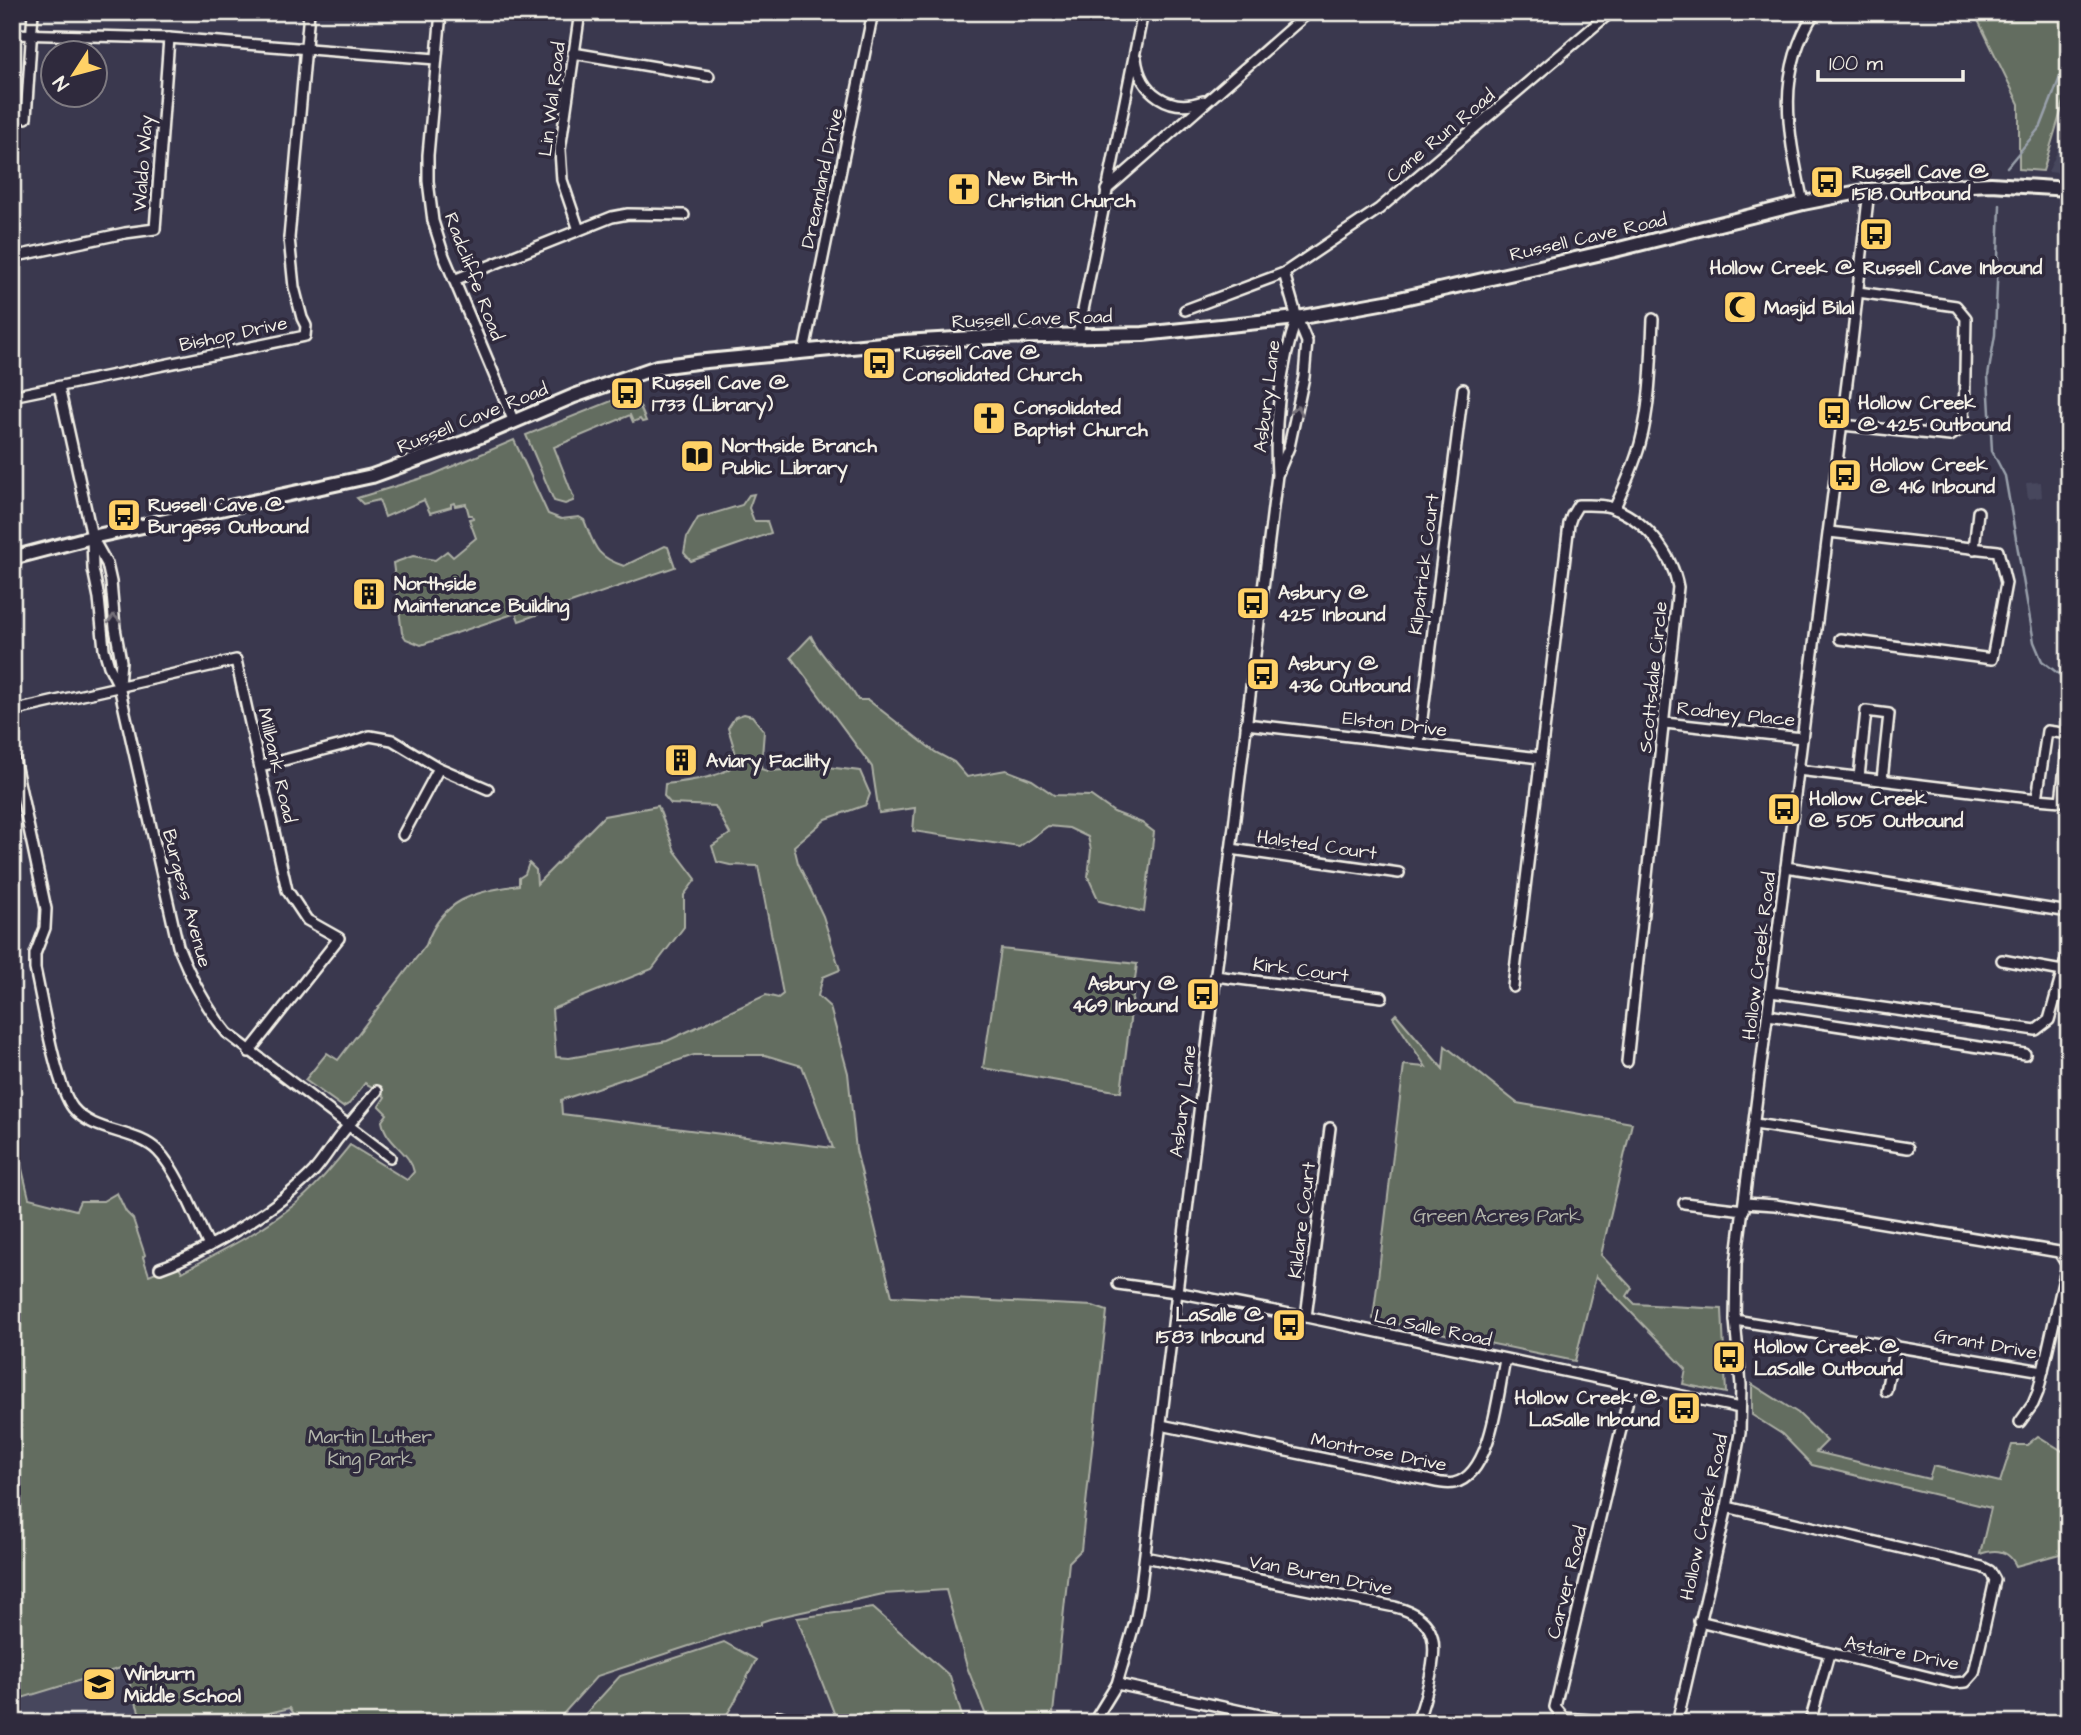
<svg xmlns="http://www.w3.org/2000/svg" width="2081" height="1735" viewBox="0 0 2081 1735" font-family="'Architects Daughter',sans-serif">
<rect width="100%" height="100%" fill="#3a384e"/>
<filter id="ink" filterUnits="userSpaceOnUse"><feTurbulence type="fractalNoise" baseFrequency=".0143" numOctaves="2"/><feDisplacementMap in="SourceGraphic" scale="14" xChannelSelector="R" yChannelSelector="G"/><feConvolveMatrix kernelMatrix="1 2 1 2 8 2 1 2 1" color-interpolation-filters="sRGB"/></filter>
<g filter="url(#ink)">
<g fill="#46465d">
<polygon points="2069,125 2069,174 2048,172"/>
<polygon points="2041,482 2042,497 2028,499 2026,483"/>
<polygon points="124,1666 143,1723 12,1723 12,1701"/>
<polygon points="291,1708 300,1723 228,1723"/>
</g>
<g fill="#636d61" stroke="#acafa4" stroke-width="2" fill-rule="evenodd">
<polygon points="1974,12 2069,12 2069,85 2043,171 2019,169 2019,104"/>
<polygon points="634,392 646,421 642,422 640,419 633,422 630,415 554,447 574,498 573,501 565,504 554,501 526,435"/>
<path d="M514 440 548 514 561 519 579 517 584 520C595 547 595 556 624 566L665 546 668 547 675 567 519 621 516 613 421 645 406 639 402 633 393 563 413 556 435 560 447 551 453 557 476 538 469 519 473 518 472 515H469L466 504 455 506 454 503 451 504V507L430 513 424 500 385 517 379 500 363 504 357 498 432 475Z"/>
<polygon points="754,494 749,508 754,521 767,521 771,533 691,561 684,553 687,537 698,518 742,505 749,495"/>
<path d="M811 636C822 660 845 676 858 700H868L935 752 954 762 967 777 1006 770 1032 780 1054 795 1091 796 1114 812 1142 823 1154 832 1144 912 1099 901 1088 877 1091 850 1088 837 1069 828 1048 826 1019 847 913 831 915 808 879 813 872 767 791 657Z"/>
<path d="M744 714 752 716 764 731 761 769 768 771 827 767 860 771 870 794 866 805 826 819 794 846 798 863 823 916 840 970 823 977 818 996 830 1007 848 1073 856 1150 892 1296 1093 1306 1107 1311 1081 1550 1069 1562 1052 1723H989L967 1667 946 1590 883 1594 770 1619 761 1622V1625L747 1627 597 1676 555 1723H300L290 1708 227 1723H143L124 1667 12 1701V1127L29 1198 76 1210 80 1201H103L117 1193 126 1212 133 1219 145 1255 143 1257 149 1275 177 1263 182 1272C219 1252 257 1234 290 1208 313 1191 332 1167 350 1145L407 1180 414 1172C410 1151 386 1144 382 1121L387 1114 379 1106 385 1097 378 1090 365 1083 349 1104 343 1107 305 1080 327 1053 338 1060 426 945C442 899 475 891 519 885V878L525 874 529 863 536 870 537 884 604 816 658 806 675 851 696 879 684 895V927L652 969 552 1009 556 1057 569 1058 667 1041 766 995 778 998 783 994 758 866 730 865 717 862 712 846 730 834 715 806 671 804 664 796 665 784C685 781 725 779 738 761L728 728 735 717ZM694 1055H765L802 1066 833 1148 562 1114 561 1100Z"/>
<polygon points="1001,949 1137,964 1121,1092 983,1068"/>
<polygon points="1396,1014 1443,1069 1445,1046 1517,1103 1632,1123 1601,1255 1632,1288 1627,1296 1635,1304 1722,1309 1726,1393 1683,1384 1686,1369 1596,1276 1575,1361 1373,1319 1404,1065 1426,1067 1393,1017"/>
<path d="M1752 1384 1798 1413 1827 1441 1816 1452 1929 1479 1933 1466 2000 1482 2012 1445H2027L2038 1436 2069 1455V1518L2060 1554 2016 1566C2009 1550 1996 1548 1980 1554L1991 1508 1812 1465 1782 1434 1752 1415Z"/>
<polygon points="873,1608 950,1676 964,1723 838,1723 797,1618"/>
<polygon points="724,1642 756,1660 733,1705 721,1723 577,1723 620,1676"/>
</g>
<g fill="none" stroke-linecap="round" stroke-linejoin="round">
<g stroke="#99a0ab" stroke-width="2.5">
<polyline points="2007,167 2041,126 2069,54"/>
<polyline points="2000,205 1995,335 1988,376 1992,451 2005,476 2034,642 2042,661 2069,682"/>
</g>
<g stroke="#f4f1e8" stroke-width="14">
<g id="street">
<polyline points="441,12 428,155 428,181 433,221 444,256 514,422"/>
<polyline points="12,34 169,38 436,59"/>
<polyline points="573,53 709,76"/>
<path d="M1136 58C1140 93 1170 113 1203 101"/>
<polyline points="26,118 33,12"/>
<polyline points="1106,190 1309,12"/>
<path d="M1803 203C1789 135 1774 75 1815 12"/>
<polyline points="579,230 562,180 560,150 580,12"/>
<polyline points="12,257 125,233 155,229 169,38"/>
<polyline points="454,280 612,217 628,214 684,215"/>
<polyline points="1185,310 1284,273 1379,209 1611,12"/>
<polyline points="1078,335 1143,12"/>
<polyline points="804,351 873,12"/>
<path d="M59 387 92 537 93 569 99 598 104 649 109 666 119 686 178 946C191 979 205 1006 227 1033L390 1157"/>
<polyline points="12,396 305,336 306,326 302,318 294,287 289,238 309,12"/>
<polyline points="1842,425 1950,436 1964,427 1966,318 1956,306 1858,292"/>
<polyline points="1278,473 1289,447 1304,377 1307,342 1297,318 1284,273"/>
<path d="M1614 509C1624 488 1634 466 1640 444 1651 404 1651 360 1653 319"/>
<polyline points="1829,532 1998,551 2006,583 1992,659 1840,639"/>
<polyline points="93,539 107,564 111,582 115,628 121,661 119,685"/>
<polyline points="1974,549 1978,512"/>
<polyline points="12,711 236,660 287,890 307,920 339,938 249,1052"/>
<polyline points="1665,723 1802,738"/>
<polyline points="1246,724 1540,758"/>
<polyline points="1419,743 1463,389"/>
<path d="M12 749 46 909 45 928 35 954V969C42 1000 56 1087 73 1108 94 1134 136 1129 158 1151 178 1171 196 1219 209 1246"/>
<polyline points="261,766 346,744 370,736 392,740 439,768 488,789"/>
<polyline points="1798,770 2037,799 2061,801 2069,734 2047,731 2037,799"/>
<polyline points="1859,777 1866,711 1889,714 1882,780"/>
<polyline points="403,835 439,768"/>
<polyline points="1231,849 1399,873"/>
<polyline points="1786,867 2069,912"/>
<polyline points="2002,960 2062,971"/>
<polyline points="1215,976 1382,997"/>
<path d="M1513 987 1569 524 1572 515 1578 505C1589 505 1600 504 1610 507 1644 518 1672 553 1678 587L1627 1062"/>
<polyline points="1771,992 2036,1030 2049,1020 2069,949"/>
<polyline points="1768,1015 2025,1054"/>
<polyline points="1755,1124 1908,1148"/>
<polyline points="1684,1203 1744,1210"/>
<polyline points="1745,1203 1775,1205 2059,1252 2067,1265 2038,1392 2033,1404 2020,1422"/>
<path d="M160 1268C207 1252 280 1207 314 1171 322 1162 329 1151 336 1141 349 1124 363 1108 377 1091"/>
<polyline points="1118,1284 1176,1292 1306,1317 1740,1408"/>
<polyline points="1306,1317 1330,1128"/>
<polyline points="1735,1320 2043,1371"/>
<polyline points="1886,1391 1895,1345"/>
<path d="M1161 1425 1427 1480C1436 1482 1446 1485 1454 1483 1492 1475 1498 1391 1505 1360"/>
<path d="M1145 1557 1395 1607C1440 1618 1438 1648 1428 1686 1425 1698 1422 1711 1416 1723"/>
<polyline points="1699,1621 1953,1683 1966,1682 1974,1673 1995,1580 1990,1571 1982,1567 1727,1507"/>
<polyline points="1117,1684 1297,1723"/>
<polyline points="1810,1722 1829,1654"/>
<polyline points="770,1723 780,1716 788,1719 791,1723"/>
<path d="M1093 1723 1117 1684 1135 1622 1140 1594 1277 475C1274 426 1280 365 1297 318"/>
<polyline points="1631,1723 1564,1718 1555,1707 1631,1387"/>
<polyline points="1677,1723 1727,1507 1740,1433 1741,1385 1735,1320 1736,1264 1851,351 1869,190"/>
</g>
</g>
<g stroke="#f4f1e8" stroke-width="18">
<polyline id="secondary" points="12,558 92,537 372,476 466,442 574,396 657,367 696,362 903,342 991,337 1143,334 1297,318 1386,302 1615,250 1803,203 1869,190 1991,184 2069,189"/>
</g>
<use href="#street" stroke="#2f2a3d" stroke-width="9"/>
<use href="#secondary" stroke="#2f2a3d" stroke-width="12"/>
</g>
<defs><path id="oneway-chevron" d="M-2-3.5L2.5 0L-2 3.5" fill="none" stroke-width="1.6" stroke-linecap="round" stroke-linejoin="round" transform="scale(1.75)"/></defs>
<g stroke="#747079">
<use href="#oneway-chevron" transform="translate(1297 410) rotate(-78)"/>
<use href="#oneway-chevron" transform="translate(114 619) rotate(-94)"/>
</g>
</g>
<defs>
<g id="bus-square" transform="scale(1.75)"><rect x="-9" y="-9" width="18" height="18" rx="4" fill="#ffd166" stroke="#2f2a3d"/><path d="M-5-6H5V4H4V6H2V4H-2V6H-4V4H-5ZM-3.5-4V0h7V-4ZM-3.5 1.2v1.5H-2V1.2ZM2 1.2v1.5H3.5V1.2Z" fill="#111"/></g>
<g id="church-square" transform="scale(1.75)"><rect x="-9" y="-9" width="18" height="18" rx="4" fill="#ffd166" stroke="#2f2a3d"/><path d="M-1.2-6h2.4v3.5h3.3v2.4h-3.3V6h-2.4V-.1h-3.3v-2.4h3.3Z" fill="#111"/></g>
<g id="mosque-square" transform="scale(1.75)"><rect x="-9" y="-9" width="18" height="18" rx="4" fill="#ffd166" stroke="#2f2a3d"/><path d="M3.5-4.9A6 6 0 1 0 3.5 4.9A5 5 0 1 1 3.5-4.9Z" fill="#111"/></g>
<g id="library-square" transform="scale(1.75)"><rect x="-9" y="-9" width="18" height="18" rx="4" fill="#ffd166" stroke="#2f2a3d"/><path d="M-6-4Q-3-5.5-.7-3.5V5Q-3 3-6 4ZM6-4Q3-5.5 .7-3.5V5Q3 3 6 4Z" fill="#111"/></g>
<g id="building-square" transform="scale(1.75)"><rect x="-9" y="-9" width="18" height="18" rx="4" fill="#ffd166" stroke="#2f2a3d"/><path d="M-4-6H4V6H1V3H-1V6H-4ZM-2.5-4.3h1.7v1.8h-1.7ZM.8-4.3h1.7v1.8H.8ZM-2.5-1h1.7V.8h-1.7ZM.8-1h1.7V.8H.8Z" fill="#111"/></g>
<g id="school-square" transform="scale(1.75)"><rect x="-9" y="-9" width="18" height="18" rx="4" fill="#ffd166" stroke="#2f2a3d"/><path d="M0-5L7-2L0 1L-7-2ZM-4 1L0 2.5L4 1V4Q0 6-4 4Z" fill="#111"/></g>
</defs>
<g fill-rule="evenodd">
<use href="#bus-square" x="1827" y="182"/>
<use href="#church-square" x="964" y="189"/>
<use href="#bus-square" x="1876" y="234"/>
<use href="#mosque-square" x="1740" y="307"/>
<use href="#bus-square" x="879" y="363"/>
<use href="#bus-square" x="627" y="393"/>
<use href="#bus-square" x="1834" y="413"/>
<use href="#church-square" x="989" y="418"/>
<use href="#library-square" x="697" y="456"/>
<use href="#bus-square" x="1845" y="475"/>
<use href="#bus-square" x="124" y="515"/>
<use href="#building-square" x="369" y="594"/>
<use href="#bus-square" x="1253" y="603"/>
<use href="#bus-square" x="1263" y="674"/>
<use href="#building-square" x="681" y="760"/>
<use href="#bus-square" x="1784" y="809"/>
<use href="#bus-square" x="1203" y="994"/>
<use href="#bus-square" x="1289" y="1325"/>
<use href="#bus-square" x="1729" y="1357"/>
<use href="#bus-square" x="1684" y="1408"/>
<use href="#school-square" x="99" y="1684"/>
</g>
<g text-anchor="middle" stroke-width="7" stroke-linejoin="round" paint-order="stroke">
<g font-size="19" fill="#f4f1e8" stroke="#2f2a3d">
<text transform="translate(551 99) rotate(-83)" y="7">Lin Wal Road</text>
<text transform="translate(1440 135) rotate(-40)" y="7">Cane Run Road</text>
<text transform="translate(142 163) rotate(-86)" y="7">Waldo Way</text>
<text transform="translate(821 178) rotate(-78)" y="7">Dreamland Drive</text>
<text transform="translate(1588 236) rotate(-13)" y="7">Russell Cave Road</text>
<text transform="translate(475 276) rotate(69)" y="7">Radcliffe Road</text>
<text transform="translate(1032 318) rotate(-2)" y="7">Russell Cave Road</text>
<text transform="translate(233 333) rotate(-12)" y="7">Bishop Drive</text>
<text transform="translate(1266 396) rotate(-83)" y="7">Asbury Lane</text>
<text transform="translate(472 417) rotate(-22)" y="7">Russell Cave Road</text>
<text transform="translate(1423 564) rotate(-83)" y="7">Kilpatrick Court</text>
<text transform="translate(1652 677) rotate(-84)" y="7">Scottsdale Circle</text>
<text transform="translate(1736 713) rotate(6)" y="7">Rodney Place</text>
<text transform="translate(1395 723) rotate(7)" y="7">Elston Drive</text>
<text transform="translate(278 765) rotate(77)" y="7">Millbank Road</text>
<text transform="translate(1317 844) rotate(8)" y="7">Halsted Court</text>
<text transform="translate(188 898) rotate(75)" y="7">Burgess Avenue</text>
<text transform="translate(1758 956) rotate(-83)" y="7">Hollow Creek Road</text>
<text transform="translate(1301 969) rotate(7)" y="7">Kirk Court</text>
<text transform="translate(1182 1101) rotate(-83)" y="7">Asbury Lane</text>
<text transform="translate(1301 1220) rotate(-83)" y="7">Kildare Court</text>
<text transform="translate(1433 1327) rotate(12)" y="7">La Salle Road</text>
<text transform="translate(1986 1343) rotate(10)" y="7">Grant Drive</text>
<text transform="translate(1379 1451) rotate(11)" y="7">Montrose Drive</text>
<text transform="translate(1703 1517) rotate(-78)" y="7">Hollow Creek Road</text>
<text transform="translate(1321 1574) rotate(11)" y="7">Van Buren Drive</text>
<text transform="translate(1566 1582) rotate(-76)" y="7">Carver Road</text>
<text transform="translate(1902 1652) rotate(11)" y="7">Astaire Drive</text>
</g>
<g font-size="19" font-weight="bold" fill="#f4f1e8" stroke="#2f2a3d" text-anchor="start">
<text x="1852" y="178">Russell Cave @<tspan x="1852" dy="22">1518 Outbound</tspan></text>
<text x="988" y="185">New Birth<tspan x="988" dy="22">Christian Church</tspan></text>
<text x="1876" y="274" text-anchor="middle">Hollow Creek @ Russell Cave Inbound</text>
<text x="1764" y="314">Masjid Bilal</text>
<text x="903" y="359">Russell Cave @<tspan x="903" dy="22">Consolidated Church</tspan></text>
<text x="652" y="389">Russell Cave @<tspan x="652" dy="22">1733 (Library)</tspan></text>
<text x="1858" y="409">Hollow Creek<tspan x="1858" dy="22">@ 425 Outbound</tspan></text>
<text x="1014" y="414">Consolidated<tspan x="1014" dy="22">Baptist Church</tspan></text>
<text x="722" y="452">Northside Branch<tspan x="722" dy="22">Public Library</tspan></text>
<text x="1870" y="471">Hollow Creek<tspan x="1870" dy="22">@ 416 Inbound</tspan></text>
<text x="148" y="511">Russell Cave @<tspan x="148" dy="22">Burgess Outbound</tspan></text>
<text x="394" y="590">Northside<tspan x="394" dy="22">Maintenance Building</tspan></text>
<text x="1278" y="599">Asbury @<tspan x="1278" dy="22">425 Inbound</tspan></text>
<text x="1288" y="670">Asbury @<tspan x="1288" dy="22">436 Outbound</tspan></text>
<text x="706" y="767">Aviary Facility</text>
<text x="1809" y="805">Hollow Creek<tspan x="1809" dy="22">@ 505 Outbound</tspan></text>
<text x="1178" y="990" text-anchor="end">Asbury @<tspan x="1178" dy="22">469 Inbound</tspan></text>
<text x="1264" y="1321" text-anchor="end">LaSalle @<tspan x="1264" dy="22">1583 Inbound</tspan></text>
<text x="1754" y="1353">Hollow Creek @<tspan x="1754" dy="22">LaSalle Outbound</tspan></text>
<text x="1660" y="1404" text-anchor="end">Hollow Creek @<tspan x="1660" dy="22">LaSalle Inbound</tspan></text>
<text x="124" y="1680">Winburn<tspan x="124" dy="22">Middle School</tspan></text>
</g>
<g font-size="19" fill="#b3b6ab" stroke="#2f2a3d">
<text x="1497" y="1222">Green Acres Park</text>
<text x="370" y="1443">Martin Luther<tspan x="370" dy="22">King Park</tspan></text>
</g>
</g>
<rect width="2081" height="1735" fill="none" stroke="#2f2a3d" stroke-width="42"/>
<rect x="21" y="21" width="2039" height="1693" fill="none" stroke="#f4f1e8" stroke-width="2.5" filter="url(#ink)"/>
<g transform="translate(74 74) rotate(234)"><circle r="33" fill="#2f2a3d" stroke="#7e7a81" stroke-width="2"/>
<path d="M0-5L12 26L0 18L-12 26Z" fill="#ffd166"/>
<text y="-10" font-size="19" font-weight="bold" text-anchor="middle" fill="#f4f1e8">N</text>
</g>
<path d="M1818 70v10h145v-10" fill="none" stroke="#f4f1e8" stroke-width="3.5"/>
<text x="1829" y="70" font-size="21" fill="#f4f1e8" stroke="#2f2a3d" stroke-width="5" paint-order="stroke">100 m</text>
</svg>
